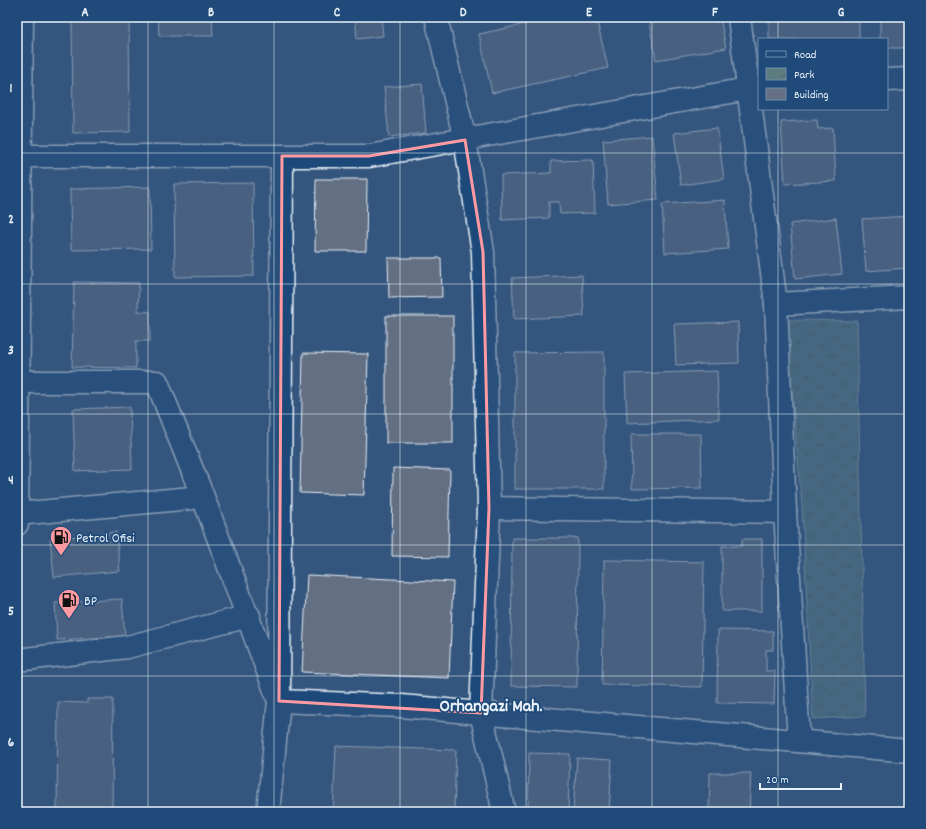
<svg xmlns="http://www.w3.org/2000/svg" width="926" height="829" viewBox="0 0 926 829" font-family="Dekko,sans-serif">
<defs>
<pattern id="park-tufts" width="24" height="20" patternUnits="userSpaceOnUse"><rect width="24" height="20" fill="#5c7c80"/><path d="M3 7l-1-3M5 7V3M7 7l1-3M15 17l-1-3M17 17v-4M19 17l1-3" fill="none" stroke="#526568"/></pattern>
</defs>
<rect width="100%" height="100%" fill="#34557d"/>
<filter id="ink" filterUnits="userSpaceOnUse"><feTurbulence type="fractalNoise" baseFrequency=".025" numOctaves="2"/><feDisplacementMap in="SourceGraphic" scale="8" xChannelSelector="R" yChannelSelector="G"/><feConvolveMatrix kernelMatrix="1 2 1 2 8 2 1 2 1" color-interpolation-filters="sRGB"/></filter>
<g filter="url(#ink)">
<polygon fill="url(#park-tufts)" stroke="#a2b6bc" points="786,320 857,321 865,716 813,719 802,507"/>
<g fill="#646f83" stroke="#e8f1f8">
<polygon points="72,17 129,17 130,132 73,133"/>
<polygon points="158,17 212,17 213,36 159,36"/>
<polygon points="355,17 381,17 383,36 357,39"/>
<polygon points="558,17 596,17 608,68 492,93 479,34"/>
<polygon points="648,17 720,17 726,48 656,60"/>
<rect x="769" y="17" width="90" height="22"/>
<polygon points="880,17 909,17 909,48 887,48 887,39 880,39"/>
<polygon points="422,84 426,133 389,137 384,87"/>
<polygon points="817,120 818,129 833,128 836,181 785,184 781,122"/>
<polygon points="717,128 724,179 681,185 674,133"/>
<polygon points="652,136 658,200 608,204 603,140"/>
<polygon points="593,160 595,213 560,214 559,202 549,202 549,218 502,220 501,175 551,173 551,161"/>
<polygon points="316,179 367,179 366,251 315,251"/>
<polygon points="253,183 254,276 175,277 174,184"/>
<polygon points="150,187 151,249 71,250 70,189"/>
<polygon points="725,200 728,249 665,253 662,204"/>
<polygon points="909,216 909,268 866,271 862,219"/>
<polygon points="836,218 842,274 795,279 790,224"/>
<polygon points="388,258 441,258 442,297 389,298"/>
<polygon points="582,275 584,316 514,319 512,278"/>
<polygon points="74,282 139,283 138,311 150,312 150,341 136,341 136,368 72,367"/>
<rect x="386" y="316" width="67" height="127"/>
<polygon points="738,322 739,363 676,365 674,324"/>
<polygon points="604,352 604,489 515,489 515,353"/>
<polygon points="303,353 368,354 364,495 300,493"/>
<polygon points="717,371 719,419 627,423 625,374"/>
<polygon points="907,374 909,374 909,459"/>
<polygon points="130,407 132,469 75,471 73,409"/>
<polygon points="631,434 701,434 702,488 632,489"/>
<polygon points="393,468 450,470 448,557 392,556"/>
<polygon points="116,532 120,571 54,577 50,539"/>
<polygon points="512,538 578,538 577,687 511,686"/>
<polygon points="742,539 762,539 762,611 722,611 722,546 742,546"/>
<polygon points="604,560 704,562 702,687 602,685"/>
<polygon points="307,575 453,582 449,678 302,672"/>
<polygon points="122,599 125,636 57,640 55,603"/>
<polygon points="718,630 773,631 773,650 766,650 766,671 775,671 774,704 717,703"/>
<polygon points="87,699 113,699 112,812 57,812 58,702 87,703"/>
<polygon points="336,746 456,750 454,812 333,812"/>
<polygon points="529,753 570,754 568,812 528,812"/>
<polygon points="577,758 612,760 609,812 573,812"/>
<polygon points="710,773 751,773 749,812 709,812"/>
</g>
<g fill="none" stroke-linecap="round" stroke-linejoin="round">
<g stroke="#e8f1f8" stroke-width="25">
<g id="minor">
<polyline points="436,17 465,140 483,252 489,508 785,512"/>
<polyline points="739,17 776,304 785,512 799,741"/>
<polyline points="887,80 909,79"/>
<polyline points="21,156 369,156 759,87"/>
<polyline points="282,156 279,701 401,706 909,751"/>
<polyline points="776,304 909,297"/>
<polyline points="19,382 157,382 203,497 279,701 268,812"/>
<polyline points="489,508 481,713 504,812"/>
<polyline points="17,514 203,497"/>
<polyline points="17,660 127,647 249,616"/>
</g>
</g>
<g stroke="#e8f1f8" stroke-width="25">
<polyline id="major" points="17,524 22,17"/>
</g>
<use href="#minor" stroke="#1f4a7a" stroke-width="22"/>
<use href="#major" stroke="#1f4a7a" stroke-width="22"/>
</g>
</g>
<path d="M0 0H926V829H0ZM465 140 483 252 489 508 481 713 279 701 282 156H369Z" fill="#34557d" fill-opacity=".55" fill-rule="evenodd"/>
<path fill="none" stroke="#ff9aa2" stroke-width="3" stroke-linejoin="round" d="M465 140 483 252 489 508 481 713 279 701 282 156H369Z"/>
<path fill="none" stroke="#e8f1f8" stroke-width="1" stroke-opacity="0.55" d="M148 17V812M274 17V812M400 17V812M526 17V812M652 17V812M778 17V39M778 109V812M17 153H909M17 284H909M17 414H909M17 545H909M17 676H909"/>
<defs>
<g id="fuel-pin" transform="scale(1.15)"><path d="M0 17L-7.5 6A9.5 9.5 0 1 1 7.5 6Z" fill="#ff9aa2" stroke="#1f4a7a"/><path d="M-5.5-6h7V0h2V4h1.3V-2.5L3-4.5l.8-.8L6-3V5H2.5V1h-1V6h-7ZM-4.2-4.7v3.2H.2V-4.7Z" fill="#111"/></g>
</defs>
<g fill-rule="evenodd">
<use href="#fuel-pin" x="61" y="537"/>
<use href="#fuel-pin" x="69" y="600"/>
</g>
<g text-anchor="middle" stroke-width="3.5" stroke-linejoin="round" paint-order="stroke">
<g font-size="14" fill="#e8f1f8" stroke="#1f4a7a" text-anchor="start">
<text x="76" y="542">Petrol Ofisi</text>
<text x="84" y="605">BP</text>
</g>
<g font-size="18" font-weight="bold" fill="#e8f1f8" stroke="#1f4a7a">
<text x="491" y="711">Orhangazi Mah.</text>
</g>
</g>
<rect width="926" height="829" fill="none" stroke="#1f4a7a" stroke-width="44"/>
<rect x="758" y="38" width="130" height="72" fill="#1f4a7a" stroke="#6f8dac"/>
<rect x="766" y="51" width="20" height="6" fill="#1f4a7a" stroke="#6f8dac"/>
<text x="794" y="58" font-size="12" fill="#e8f1f8">Road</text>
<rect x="766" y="68" width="20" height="12" fill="url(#park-tufts)" stroke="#6f8dac"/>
<text x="794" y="78" font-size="12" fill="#e8f1f8">Park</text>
<rect x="766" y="88" width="20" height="12" fill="#646f83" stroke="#6f8dac"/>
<text x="794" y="98" font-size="12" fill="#e8f1f8">Building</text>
<path d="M760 783v6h81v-6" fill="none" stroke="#e8f1f8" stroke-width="2"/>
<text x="766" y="783" font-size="12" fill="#e8f1f8" stroke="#1f4a7a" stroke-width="3" paint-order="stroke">20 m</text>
<rect x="22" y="22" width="882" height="785" fill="none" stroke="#e8f1f8" stroke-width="1.5"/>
<g font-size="13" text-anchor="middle" font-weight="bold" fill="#e8f1f8">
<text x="85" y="16">A</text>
<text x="211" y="16">B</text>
<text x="337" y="16">C</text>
<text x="463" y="16">D</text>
<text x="589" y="16">E</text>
<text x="715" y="16">F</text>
<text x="841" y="16">G</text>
<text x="11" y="92">1</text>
<text x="11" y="223">2</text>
<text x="11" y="354">3</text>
<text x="11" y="484">4</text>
<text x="11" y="615">5</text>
<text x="11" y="746">6</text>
</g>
</svg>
